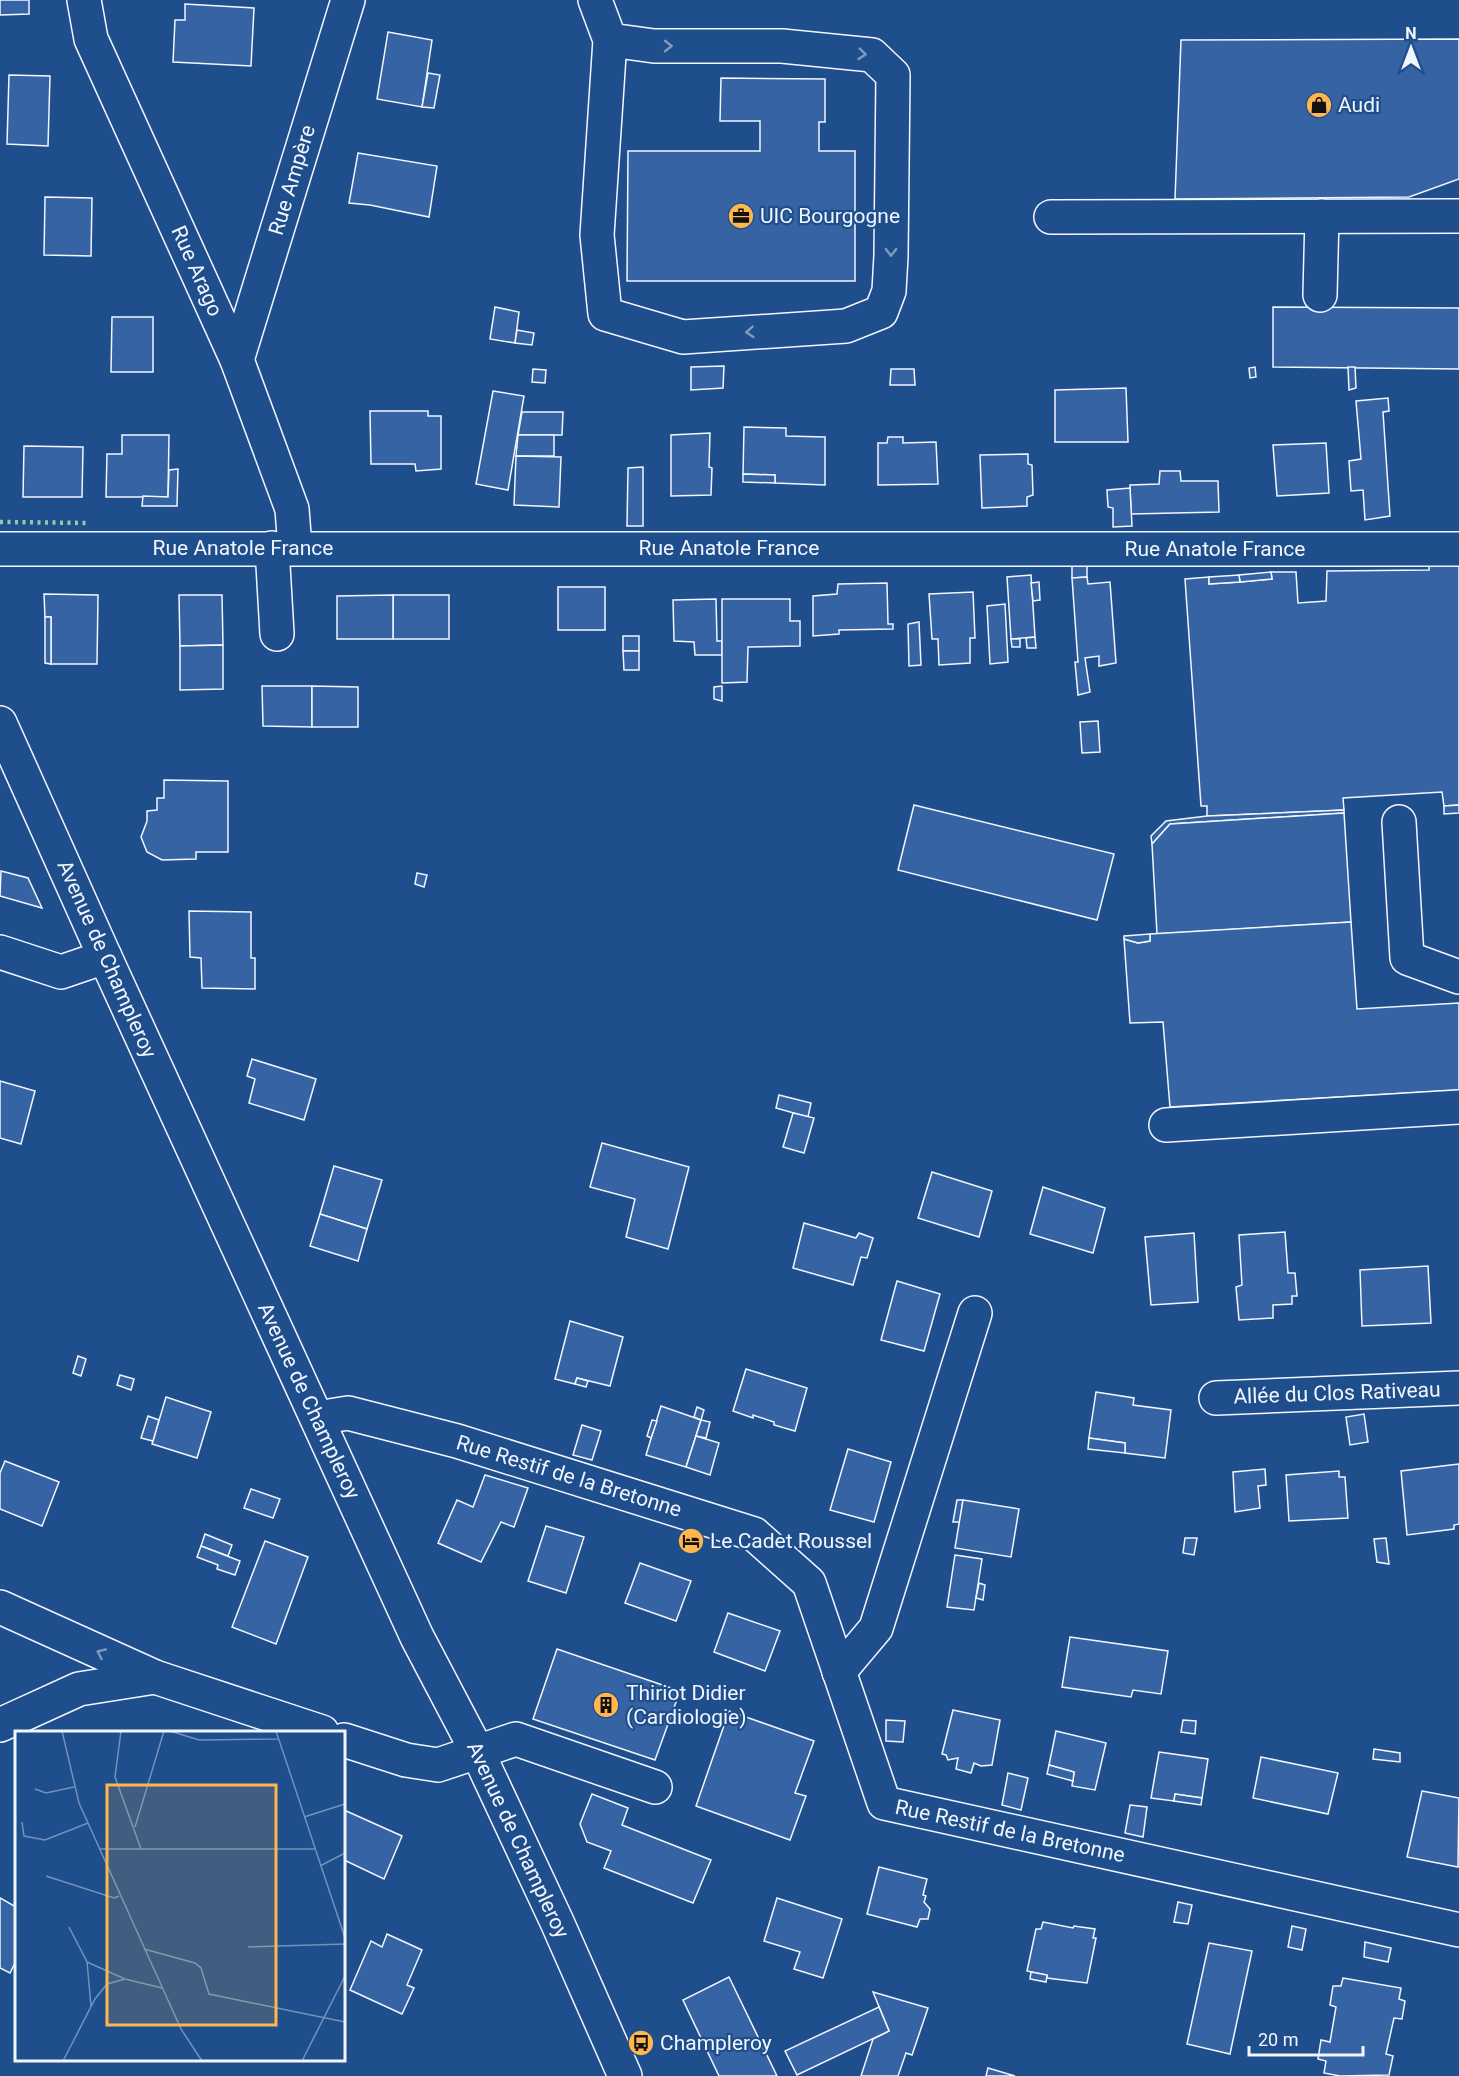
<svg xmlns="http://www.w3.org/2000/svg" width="1459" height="2076" viewBox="0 0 1459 2076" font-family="Roboto,sans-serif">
<rect width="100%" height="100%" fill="#1f4e8c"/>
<g fill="#3563a3" stroke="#f2f6ff" stroke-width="1.5">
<polygon points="0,0 29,0 29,14 0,15"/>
<polygon points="185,4 254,8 251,66 173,62 175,20 185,20"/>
<polygon points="388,32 432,40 422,107 377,99"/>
<polygon points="1459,39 1459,179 1409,197 1175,199 1181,40"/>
<polygon points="428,73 440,75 434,108 422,107"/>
<polygon points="9,75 50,76 48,146 7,144"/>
<polygon points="721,78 825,79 825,122 819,122 819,151 855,151 855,281 627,281 628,151 760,151 760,121 720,121"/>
<polygon points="358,153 437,166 429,217 370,205 349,203"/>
<polygon points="45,197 92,198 91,256 44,255"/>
<polygon points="495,307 519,312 515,343 490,339"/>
<polygon points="1273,307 1459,308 1459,369 1273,367"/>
<polygon points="112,317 153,317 153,372 111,372"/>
<polygon points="517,330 534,333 532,345 515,343"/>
<polygon points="724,366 723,388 691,390 691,367"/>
<polygon points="1255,367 1256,377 1250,378 1249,368"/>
<polygon points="1348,367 1355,367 1356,388 1349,390"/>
<polygon points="533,369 546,370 545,383 532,382"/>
<polygon points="891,369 914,369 915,385 890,385"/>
<polygon points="1126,388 1128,442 1055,442 1055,390"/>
<polygon points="493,391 524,396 508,490 476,484"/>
<polygon points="1388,398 1389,411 1383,412 1390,516 1365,520 1363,490 1351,491 1349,461 1361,459 1356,401"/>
<polygon points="370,411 428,411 428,416 441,416 441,469 416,471 415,464 371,464"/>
<polygon points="522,412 563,412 562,435 518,435"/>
<polygon points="744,427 786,428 786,436 825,437 825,485 775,483 775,475 743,474"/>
<polygon points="710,433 709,467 712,468 711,495 671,496 671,435"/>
<polygon points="122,435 169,435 168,497 106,497 107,454 122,454"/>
<polygon points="518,435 554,435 554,456 516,456"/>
<polygon points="888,437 903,437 903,443 936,442 938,484 878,485 878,443 887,443"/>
<polygon points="1326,443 1329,493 1277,496 1273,445"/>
<polygon points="24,446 83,447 82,497 23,497"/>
<polygon points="1028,454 1028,464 1032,465 1033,495 1027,497 1027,506 982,508 980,455"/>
<polygon points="516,456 561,457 559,507 514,505"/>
<polygon points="643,467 643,526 627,526 628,468"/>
<polygon points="178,469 177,506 142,506 143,496 168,497 169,470"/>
<polygon points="1160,471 1180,471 1181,481 1218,481 1219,512 1131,514 1130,485 1159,484"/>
<polygon points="743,474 775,475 775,483 743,482"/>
<polygon points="1130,488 1132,526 1113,527 1113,508 1108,507 1107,490"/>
<polygon points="1072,565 1087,566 1087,577 1072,578"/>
<polygon points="1429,565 1459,565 1459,805 1444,806 1442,792 1343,798 1344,810 1207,816 1207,806 1201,806 1185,579 1209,577 1209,584 1240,582 1272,579 1271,572 1296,572 1298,603 1326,601 1327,571 1429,570"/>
<polygon points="1271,572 1272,579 1240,582 1239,575"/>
<polygon points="1031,575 1035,637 1011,639 1007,577"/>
<polygon points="1239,575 1240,582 1209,584 1209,577"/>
<polygon points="1087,577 1088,584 1110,582 1116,663 1099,666 1099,656 1085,658 1090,692 1078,695 1075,662 1078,662 1072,578"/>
<polygon points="1039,582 1040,600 1033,601 1031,583"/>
<polygon points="887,583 888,624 893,624 893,629 839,630 839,634 813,636 813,596 837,594 838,584"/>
<rect x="558" y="587" width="47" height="43"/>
<polygon points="973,592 975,638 970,638 970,663 939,665 938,639 932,639 929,594"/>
<polygon points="44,594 98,595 97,664 51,664 51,617 45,617"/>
<polygon points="179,595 222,595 223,645 180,646"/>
<rect x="393" y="595" width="56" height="44"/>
<polygon points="393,595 393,639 337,639 337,596"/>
<polygon points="716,599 717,641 722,641 722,655 695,655 694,642 674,641 673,600"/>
<polygon points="722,599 790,599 790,621 800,621 800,646 748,647 747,682 722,683"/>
<polygon points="1005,604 1008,662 990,664 987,606"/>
<polygon points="45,617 51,617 51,664 45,663"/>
<polygon points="919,622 921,665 909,666 908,624"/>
<rect x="623" y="636" width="16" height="15"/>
<polygon points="1035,637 1036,648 1027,648 1026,638"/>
<polygon points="1011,639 1020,639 1020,647 1012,647"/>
<polygon points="223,645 223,689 180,690 180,646"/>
<polygon points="623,651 639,651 639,670 624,670"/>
<polygon points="262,686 312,686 312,727 263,726"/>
<polygon points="312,686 358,687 358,727 312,727"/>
<polygon points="722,686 722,701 714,699 714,687"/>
<polygon points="1098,721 1100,752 1082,753 1080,722"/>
<polygon points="164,780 228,781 228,852 196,852 196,859 162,860 147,852 141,837 147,821 147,811 157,810 157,798 164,798"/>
<polygon points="914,805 1114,854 1097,920 898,870"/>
<polygon points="1459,805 1459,813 1444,814 1444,806"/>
<polygon points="1344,810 1344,813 1170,824 1152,844 1151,836 1166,821 1207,816"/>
<polygon points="1344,813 1351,922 1157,934 1152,844 1170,824"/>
<polygon points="1,871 28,878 42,908 0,896"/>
<polygon points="417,873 427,875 424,887 415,884"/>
<polygon points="189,911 251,912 251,958 255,958 255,989 202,988 201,958 190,957"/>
<polygon points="1351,922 1357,1009 1459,1003 1459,1090 1170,1107 1163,1022 1130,1023 1124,939 1138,943 1150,941 1150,934"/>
<polygon points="1150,934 1150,941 1138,943 1124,939 1124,936"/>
<polygon points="252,1059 316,1079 304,1120 249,1103 255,1079 247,1076"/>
<polygon points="0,1081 35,1091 21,1144 0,1138"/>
<polygon points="779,1095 811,1103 808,1117 776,1108"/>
<polygon points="793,1113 814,1118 804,1153 783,1147"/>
<polygon points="602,1143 689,1167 668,1249 626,1237 635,1199 590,1187"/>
<polygon points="334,1166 382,1180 367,1229 320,1214"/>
<polygon points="932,1172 992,1191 979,1237 918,1218"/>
<polygon points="1043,1187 1105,1208 1093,1253 1030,1234"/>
<polygon points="320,1214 367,1229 358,1261 310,1246"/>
<polygon points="804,1223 856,1238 859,1233 873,1238 867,1258 861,1257 853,1285 793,1268"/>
<polygon points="1285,1232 1288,1273 1295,1273 1297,1296 1292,1296 1292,1304 1273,1305 1273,1318 1239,1320 1236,1287 1242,1285 1239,1235"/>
<polygon points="1194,1233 1198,1302 1151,1305 1145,1237"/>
<polygon points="1428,1266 1431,1323 1362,1326 1360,1270"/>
<polygon points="897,1281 940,1294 924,1351 881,1340"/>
<polygon points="570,1321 623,1337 610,1386 577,1378 575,1384 555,1379"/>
<polygon points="78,1356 86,1359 81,1376 73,1373"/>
<polygon points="746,1369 807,1388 795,1431 774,1425 774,1422 753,1415 753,1418 733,1411"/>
<polygon points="120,1375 134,1379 131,1390 117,1385"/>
<polygon points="577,1378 588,1381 586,1387 575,1384"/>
<polygon points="1096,1392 1134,1398 1133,1405 1171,1410 1165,1458 1125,1453 1125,1443 1089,1438"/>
<polygon points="166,1397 211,1412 197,1458 152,1444"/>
<polygon points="661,1406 701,1420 686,1467 646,1455"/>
<polygon points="697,1407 704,1410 701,1420 694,1417"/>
<polygon points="1364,1414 1368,1442 1350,1445 1346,1417"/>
<polygon points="148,1416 159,1420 153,1441 141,1438"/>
<polygon points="652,1420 657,1421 651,1438 647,1436"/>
<polygon points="701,1420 710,1422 706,1438 696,1436"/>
<polygon points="582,1425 601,1431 592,1460 573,1455"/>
<polygon points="696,1436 719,1443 710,1475 686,1467"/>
<polygon points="1089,1438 1125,1443 1125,1453 1088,1449"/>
<polygon points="848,1449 891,1462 874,1522 830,1510"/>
<polygon points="5,1461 59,1482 42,1526 0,1509 0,1473"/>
<polygon points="1459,1464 1459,1524 1454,1525 1454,1529 1407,1535 1401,1471"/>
<polygon points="1265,1469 1266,1485 1258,1486 1260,1508 1235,1512 1233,1472"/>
<polygon points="1339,1471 1339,1477 1345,1477 1348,1518 1289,1521 1286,1475"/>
<polygon points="485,1475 528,1488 514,1527 501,1522 481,1562 438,1543 457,1500 473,1507"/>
<polygon points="251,1489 280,1499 273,1518 244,1508"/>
<polygon points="957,1500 963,1500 960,1522 953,1522"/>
<polygon points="963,1500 1019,1509 1011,1557 955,1548"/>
<polygon points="546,1526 584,1537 566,1593 528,1581"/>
<polygon points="205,1534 232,1545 228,1556 201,1546"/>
<polygon points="1185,1538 1197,1538 1194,1555 1183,1553"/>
<polygon points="1386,1538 1389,1564 1377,1562 1374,1539"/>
<polygon points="265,1541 308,1557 276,1644 232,1627"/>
<polygon points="201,1546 240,1561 235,1575 217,1569 218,1565 197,1557"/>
<polygon points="955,1555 982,1559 974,1610 947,1607"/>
<polygon points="640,1563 691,1581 676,1621 625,1603"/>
<polygon points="979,1583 985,1585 983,1600 976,1598"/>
<polygon points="728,1613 780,1631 765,1671 714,1652"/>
<polygon points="1070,1637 1168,1651 1161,1694 1133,1690 1131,1697 1062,1687"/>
<polygon points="557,1649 680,1691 655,1760 533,1719"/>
<polygon points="953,1710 1000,1720 992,1765 981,1766 974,1763 971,1773 956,1769 958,1758 948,1760 946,1755 942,1754"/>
<polygon points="729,1711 814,1741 795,1793 806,1796 790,1840 696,1806"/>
<polygon points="886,1720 905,1721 903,1742 886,1741"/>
<polygon points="1183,1720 1196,1721 1195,1734 1181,1732"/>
<polygon points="1056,1731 1106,1743 1095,1790 1072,1786 1074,1772 1049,1765"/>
<polygon points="1374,1749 1400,1753 1400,1762 1373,1759"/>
<polygon points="1159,1752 1208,1759 1202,1798 1175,1794 1174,1801 1151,1798"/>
<polygon points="1261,1757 1338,1773 1328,1814 1253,1798"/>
<polygon points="1049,1765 1074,1772 1073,1781 1047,1774"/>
<polygon points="1008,1773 1028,1778 1021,1810 1002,1805"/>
<polygon points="1422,1791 1459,1798 1458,1867 1407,1857"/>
<polygon points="592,1794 628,1808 622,1825 711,1860 693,1903 604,1868 611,1851 587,1842 580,1824"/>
<polygon points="1175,1794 1202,1798 1201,1805 1174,1801"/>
<polygon points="1130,1805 1147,1807 1143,1837 1125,1833"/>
<polygon points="344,1810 402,1836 384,1879 344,1860"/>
<polygon points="879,1867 927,1879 923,1895 926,1896 924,1902 930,1909 928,1919 920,1919 917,1927 867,1914"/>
<polygon points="0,1898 16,1907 16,1961 10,1973 0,1968"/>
<polygon points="777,1898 842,1919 823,1978 794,1969 800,1952 764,1941"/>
<polygon points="1178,1902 1192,1905 1188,1924 1174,1922"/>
<polygon points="1043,1922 1073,1928 1074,1926 1095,1929 1093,1938 1096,1938 1087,1983 1047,1978 1047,1975 1027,1971 1036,1929 1041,1929"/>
<polygon points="1292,1926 1306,1929 1302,1950 1288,1947"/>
<polygon points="387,1934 422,1950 407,1985 414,1988 402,2014 350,1990 371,1941 382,1947"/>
<polygon points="1365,1942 1391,1948 1388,1962 1364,1957"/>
<polygon points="1209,1943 1252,1951 1230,2054 1187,2044"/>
<polygon points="1031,1972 1047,1975 1046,1982 1030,1979"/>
<polygon points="729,1977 777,2076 719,2076 683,2000"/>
<polygon points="1343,1978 1401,1988 1399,1999 1405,2001 1402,2019 1394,2018 1386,2054 1393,2056 1389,2075 1340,2076 1324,2073 1326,2061 1318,2059 1321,2040 1330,2042 1336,2007 1330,2005 1333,1986 1341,1986"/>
<polygon points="873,1992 928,2008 912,2055 906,2053 898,2076 861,2076 873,2039 889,2031"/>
<polygon points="879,2007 889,2031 797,2075 785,2051"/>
<polygon points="988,2068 1015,2076 986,2076"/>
</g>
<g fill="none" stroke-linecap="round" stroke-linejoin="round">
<g stroke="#f2f6ff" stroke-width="36">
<g id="minor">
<polyline points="84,0 91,39 237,360 292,509 295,548"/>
<polyline points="595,0 610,40 597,235 605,314 683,337 846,326 881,312 889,291 891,256 893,75 872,55 782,46 654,46 610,40"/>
<polyline points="1051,217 1459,216"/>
<polyline points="1320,295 1322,216"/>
<polyline points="237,360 348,0"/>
<polyline points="272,548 277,634"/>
<polyline points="0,549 1459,549"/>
<polyline points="0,723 105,957 417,1637 478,1753 557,1922 625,2076"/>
<polyline points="1399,822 1407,958 1459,977"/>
<polyline points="0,952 61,972 105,957"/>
<polyline points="1166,1125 1459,1107"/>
<polyline points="1216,1398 1459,1388"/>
<polyline points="317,1418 348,1413 457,1441 754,1534 809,1583 884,1803 1459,1930"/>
<polyline points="0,1607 155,1677 322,1732"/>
<polyline points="839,1672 876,1628 975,1313"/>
<polyline points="0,1725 79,1689 155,1677"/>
<polyline points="344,1740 406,1760 438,1765 516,1739 655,1787"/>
</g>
</g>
<use href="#minor" stroke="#1f4e8c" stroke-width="33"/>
<polyline stroke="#97c8a6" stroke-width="4.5" stroke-dasharray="3 4.5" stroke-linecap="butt" points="0,522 89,523"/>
</g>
<defs><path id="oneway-chevron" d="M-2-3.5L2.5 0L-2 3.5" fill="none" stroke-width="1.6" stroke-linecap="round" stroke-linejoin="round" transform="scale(1.5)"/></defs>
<g stroke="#7e9ac0">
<use href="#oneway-chevron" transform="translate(668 46)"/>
<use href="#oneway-chevron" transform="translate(862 54) rotate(6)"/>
<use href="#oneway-chevron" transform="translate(891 252) rotate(91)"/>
<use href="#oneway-chevron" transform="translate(750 332) rotate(176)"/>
<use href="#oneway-chevron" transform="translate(101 1653) rotate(-156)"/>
</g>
<defs>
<g id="shop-disc" transform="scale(1.35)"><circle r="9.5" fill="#ffb74d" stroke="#1f4e8c"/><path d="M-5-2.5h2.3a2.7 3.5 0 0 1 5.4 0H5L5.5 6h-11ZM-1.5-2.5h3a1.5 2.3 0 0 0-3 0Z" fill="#111"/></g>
<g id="office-disc" transform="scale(1.35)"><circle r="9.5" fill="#ffb74d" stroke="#1f4e8c"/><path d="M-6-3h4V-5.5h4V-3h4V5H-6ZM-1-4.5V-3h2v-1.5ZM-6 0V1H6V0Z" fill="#111"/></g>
<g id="hotel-disc" transform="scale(1.35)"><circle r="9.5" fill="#ffb74d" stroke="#1f4e8c"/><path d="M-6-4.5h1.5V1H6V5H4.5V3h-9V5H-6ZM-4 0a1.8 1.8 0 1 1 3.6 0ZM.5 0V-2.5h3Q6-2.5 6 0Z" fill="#111"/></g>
<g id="building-disc" transform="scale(1.35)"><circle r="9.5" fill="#ffb74d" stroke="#1f4e8c"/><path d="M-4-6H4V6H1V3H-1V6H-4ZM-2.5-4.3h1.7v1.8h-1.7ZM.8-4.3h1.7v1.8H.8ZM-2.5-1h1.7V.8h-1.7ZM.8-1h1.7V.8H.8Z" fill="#111"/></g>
<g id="bus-disc" transform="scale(1.35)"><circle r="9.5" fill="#ffb74d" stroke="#1f4e8c"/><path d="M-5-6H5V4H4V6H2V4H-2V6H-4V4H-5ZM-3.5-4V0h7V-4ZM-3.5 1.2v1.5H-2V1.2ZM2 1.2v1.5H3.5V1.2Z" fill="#111"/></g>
</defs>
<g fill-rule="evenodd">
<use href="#shop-disc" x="1319" y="105"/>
<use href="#office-disc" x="741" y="216"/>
<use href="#hotel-disc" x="691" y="1541"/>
<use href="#building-disc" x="606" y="1705"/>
<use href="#bus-disc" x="641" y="2043"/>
</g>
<g text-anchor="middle" stroke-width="4.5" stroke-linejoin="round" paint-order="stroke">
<g font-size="21" fill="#f2f6ff" stroke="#1f4e8c" text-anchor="start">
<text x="1338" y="112">Audi</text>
<text x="760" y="223">UIC Bourgogne</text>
<text x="710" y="1548">Le Cadet Roussel</text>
<text x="626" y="1700">Thiriot Didier<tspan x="626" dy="24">(Cardiologie)</tspan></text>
<text x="660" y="2050">Champleroy</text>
</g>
<g font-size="21" fill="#f2f6ff" stroke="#1f4e8c">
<text transform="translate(292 180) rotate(-73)" y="7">Rue Ampère</text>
<text transform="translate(197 271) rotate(66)" y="7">Rue Arago</text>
<text x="243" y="555">Rue Anatole France</text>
<text x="729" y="555">Rue Anatole France</text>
<text x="1215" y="556">Rue Anatole France</text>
<text transform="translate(107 959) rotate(66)" y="7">Avenue de Champleroy</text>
<text transform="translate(1337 1393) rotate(-2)" y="7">Allée du Clos Rativeau</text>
<text transform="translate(309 1401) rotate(65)" y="7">Avenue de Champleroy</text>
<text transform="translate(569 1476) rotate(17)" y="7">Rue Restif de la Bretonne</text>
<text transform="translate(1010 1831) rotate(12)" y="7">Rue Restif de la Bretonne</text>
<text transform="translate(518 1840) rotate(65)" y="7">Avenue de Champleroy</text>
</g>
</g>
<g transform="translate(15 1731)">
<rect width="330" height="330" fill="#1f4e8c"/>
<path fill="none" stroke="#7391ba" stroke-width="1.5" d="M47 0 64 72 166 298 187 330M106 0 100 46 126 118M155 0 184 9 263 8M261 0 330 207M20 58 31 62 59 56M289 86 330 73M7 91 9 105 30 109 73 92M120 96 149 0M84 118H300M305 135 330 122M31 145 99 167 104 165M54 196 72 231 76 275M233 216 330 213M129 218 180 232 186 237 194 263 330 291M72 231 110 248 147 257M48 330 80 268 92 253 110 248M287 330 330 245"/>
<path fill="#ffb74d" fill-opacity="0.15" stroke="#ffb74d" stroke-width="3" d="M92 54H261V294H92Z"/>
<rect width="330" height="330" fill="none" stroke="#f2f6ff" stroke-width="3"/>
</g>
<g transform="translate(1411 48)" stroke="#1f4e8c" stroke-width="4.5" paint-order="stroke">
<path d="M0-4.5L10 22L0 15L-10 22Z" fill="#f2f6ff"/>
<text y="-9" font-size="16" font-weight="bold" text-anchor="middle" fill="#f2f6ff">N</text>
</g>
<path d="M1249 2046v9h114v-9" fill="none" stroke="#f2f6ff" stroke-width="3"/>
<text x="1258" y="2046" font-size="18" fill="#f2f6ff" stroke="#1f4e8c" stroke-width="4.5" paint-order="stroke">20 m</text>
</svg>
